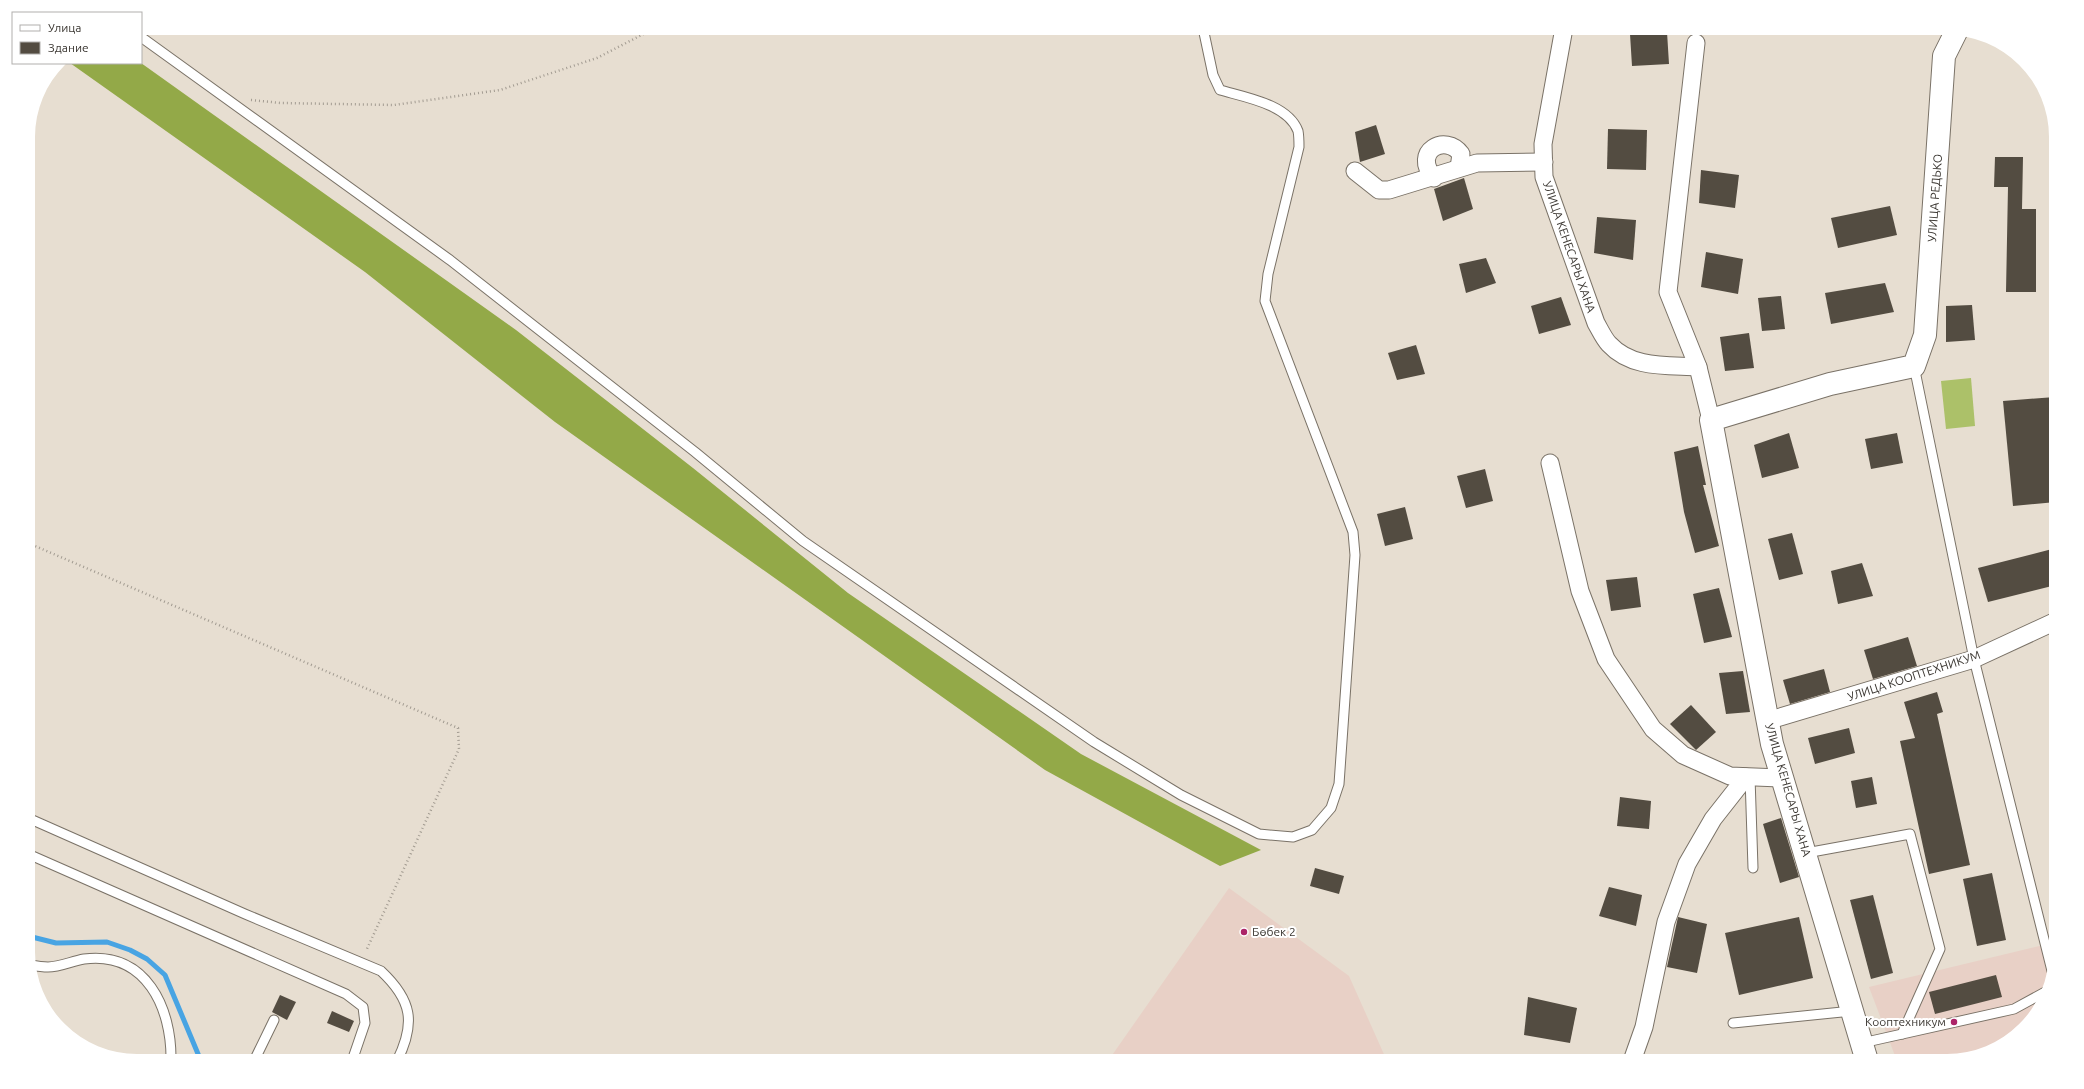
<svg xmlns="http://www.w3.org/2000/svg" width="2084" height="1089" viewBox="0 0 2084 1089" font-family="Ubuntu,sans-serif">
<rect width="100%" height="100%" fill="#e7ded1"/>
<g fill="#e8d0c6">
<polygon points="1229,888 1349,976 1387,1061 1108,1061"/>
<polygon points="2056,942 2056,952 2045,1000 2007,1043 1947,1061 1897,1061 1869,987"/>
</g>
<polygon fill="#acc169" points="1971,378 1975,426 1946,429 1941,381"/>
<polygon fill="#93a948" points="70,63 141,63 516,330 693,468 848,593 1081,754 1261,850 1220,866 1045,770 555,422 365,272"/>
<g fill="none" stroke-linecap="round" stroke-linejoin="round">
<polyline stroke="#48a4e3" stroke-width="5" points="28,936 56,943 107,942 130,950 147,959 165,975 201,1061"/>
</g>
<g fill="#534c41">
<polygon points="1667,32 1669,64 1632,66 1630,34"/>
<polygon points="1376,125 1385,154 1360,162 1355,132"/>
<polygon points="1608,129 1647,130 1646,170 1607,169"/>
<polygon points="1995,157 2023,157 2022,209 2036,209 2036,292 2006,292 2008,187 1994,187"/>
<polygon points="1701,170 1739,175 1735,208 1699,203"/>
<polygon points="1464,178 1473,209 1443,221 1434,189"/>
<polygon points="1890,206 1897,235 1838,248 1831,218"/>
<polygon points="1597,217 1636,220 1633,260 1594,253"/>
<polygon points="1706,252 1743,259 1738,294 1701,287"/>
<polygon points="1486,258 1496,283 1466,293 1459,264"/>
<polygon points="1885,283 1894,312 1831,324 1825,293"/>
<polygon points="1781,296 1785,329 1762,331 1758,298"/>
<polygon points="1561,297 1571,325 1539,334 1531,306"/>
<polygon points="1972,305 1975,340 1946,342 1946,306"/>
<polygon points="1749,333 1754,368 1725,371 1720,337"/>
<polygon points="1416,345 1425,374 1397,380 1388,353"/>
<polygon points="2055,397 2056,502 2013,506 2003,401"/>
<polygon points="1789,433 1799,468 1762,478 1754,445"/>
<polygon points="1897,433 1903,463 1871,469 1865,439"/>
<polygon points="1698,446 1706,485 1703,485 1719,546 1695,553 1684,512 1674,452"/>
<polygon points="1485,469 1493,501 1466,508 1457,476"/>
<polygon points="1405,507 1413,539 1385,546 1377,514"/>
<polygon points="1792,533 1803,574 1779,580 1768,539"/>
<polygon points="2056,548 2056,585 1988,602 1978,568"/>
<polygon points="1862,563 1873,596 1838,604 1831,571"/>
<polygon points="1637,577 1641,607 1611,611 1606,580"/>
<polygon points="1719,588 1732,637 1704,643 1693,594"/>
<polygon points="1908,637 1917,666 1873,679 1864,650"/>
<polygon points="1824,669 1830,692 1790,704 1783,680"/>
<polygon points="1743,671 1750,712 1726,714 1719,673"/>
<polygon points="1937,692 1943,712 1937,714 1970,865 1929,874 1900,741 1915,738 1904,702"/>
<polygon points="1691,705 1716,732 1696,750 1670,724"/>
<polygon points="1849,728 1855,753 1815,764 1808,738"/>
<polygon points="1872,777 1877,804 1856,808 1851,781"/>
<polygon points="1620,797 1651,801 1649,829 1617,826"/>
<polygon points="1781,818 1799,877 1780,883 1763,824"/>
<polygon points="1315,868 1344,876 1339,894 1310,886"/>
<polygon points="1992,873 2006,940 1977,946 1963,879"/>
<polygon points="1609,887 1642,895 1636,926 1599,916"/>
<polygon points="1873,895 1893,973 1871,979 1850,900"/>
<polygon points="1678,917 1707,924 1697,973 1667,967"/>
<polygon points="1799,917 1813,978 1739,995 1725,933"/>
<polygon points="1996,975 2002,997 1935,1014 1929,992"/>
<polygon points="280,995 296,1002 287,1020 272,1012"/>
<polygon points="1528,997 1577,1008 1570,1043 1524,1035"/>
<polygon points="332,1011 354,1021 349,1032 327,1023"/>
</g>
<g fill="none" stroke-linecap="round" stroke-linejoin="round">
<g stroke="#7a7267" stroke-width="11">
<g id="service">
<path d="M141 37 450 260 695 452 803 541 1094 742 1181 795 1259 834 1293 837 1312 830 1331 808 1339 784 1355 555 1353 532 1265 301 1268 274 1299 147C1299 142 1299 136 1298 131 1288 104 1244 97 1220 90L1213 75 1203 28"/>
<polyline points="1914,366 1974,659 2052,971"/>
<polyline points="1750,777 1753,868"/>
<path d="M28 818 245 914 381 971C412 1000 416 1023 397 1061"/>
<polyline points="1806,853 1910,834 1940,949 1902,1034"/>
<polyline points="28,854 346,994 363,1007 365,1023 352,1061"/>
<path d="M30 965C36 966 42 967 48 967 60 967 72 961 84 959 146 951 172 1008 171 1061"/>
<polyline points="1733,1023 1852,1011"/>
<polyline points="1862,1043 2014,1009 2047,991"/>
<polyline points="254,1061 274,1020"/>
</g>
</g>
<g stroke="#7a7267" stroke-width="19">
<g id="minor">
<path d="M1564 28 1543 144 1544 177 1596 323C1600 330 1604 339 1609 344 1632 369 1667 365 1698 367"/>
<polyline points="1696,43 1668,292 1698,367 1711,420"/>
<polyline points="1355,171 1379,190 1389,190 1477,163 1544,162"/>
<path d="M1434 178C1411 151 1446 133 1461 154L1459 168"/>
<polyline points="1550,463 1580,591 1606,659 1653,729 1683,755 1730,776 1783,778"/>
<polyline points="1767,721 1974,659 2056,621"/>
<polyline points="1632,1061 1644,1027 1666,922 1687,864 1713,819 1746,777"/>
</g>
</g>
<g stroke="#7a7267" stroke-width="24">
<polyline id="tertiary" points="1867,1061 1772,744 1711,420 1830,384 1914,366 1925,335 1944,56 1957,30"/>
</g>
<g stroke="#a29b91" stroke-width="2.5" stroke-dasharray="1 3" stroke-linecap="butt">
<polyline points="251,100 281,103 394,105 500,90 597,58 655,28"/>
<polyline points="28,543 458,728 459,749 366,951"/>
</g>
<use href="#service" stroke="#fff" stroke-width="9"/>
<use href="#minor" stroke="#fff" stroke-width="17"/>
<use href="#tertiary" stroke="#fff" stroke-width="22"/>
</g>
<g fill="#ac2468" stroke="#fff" stroke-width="1.5">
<circle cx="1244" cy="932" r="4"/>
<circle cx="1954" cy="1022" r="4"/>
</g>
<g text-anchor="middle" stroke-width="4" stroke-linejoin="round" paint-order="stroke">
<g font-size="12" fill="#3b3732" stroke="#fff">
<text transform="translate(1935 198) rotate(-86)" y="4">УЛИЦА РЕДЬКО</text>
<text transform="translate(1569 247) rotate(71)" y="4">УЛИЦА КЕНЕСАРЫ ХАНА</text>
<text transform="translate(1914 676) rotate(-18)" y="4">УЛИЦА КООПТЕХНИКУМ</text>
<text transform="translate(1788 790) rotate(74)" y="4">УЛИЦА КЕНЕСАРЫ ХАНА</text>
</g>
<g font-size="12" fill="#3b3732" stroke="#fff" text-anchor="start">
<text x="1252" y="936">Бөбек 2</text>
<text x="1946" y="1026" text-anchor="end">Кооптехникум</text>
</g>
</g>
<path d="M0 0H2084V1089H0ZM137 35H1947A102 102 0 0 1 2049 137V952A102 102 0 0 1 1947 1054H137A102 102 0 0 1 35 952V137A102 102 0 0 1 137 35Z" fill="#fff" fill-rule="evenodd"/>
<rect x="12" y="12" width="130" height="52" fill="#ffffff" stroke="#b1afad"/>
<rect x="20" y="25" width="20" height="6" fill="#ffffff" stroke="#b1afad"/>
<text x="48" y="32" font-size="12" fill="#3b3732">Улица</text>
<rect x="20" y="42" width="20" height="12" fill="#534c41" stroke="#b1afad"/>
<text x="48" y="52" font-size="12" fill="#3b3732">Здание</text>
</svg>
